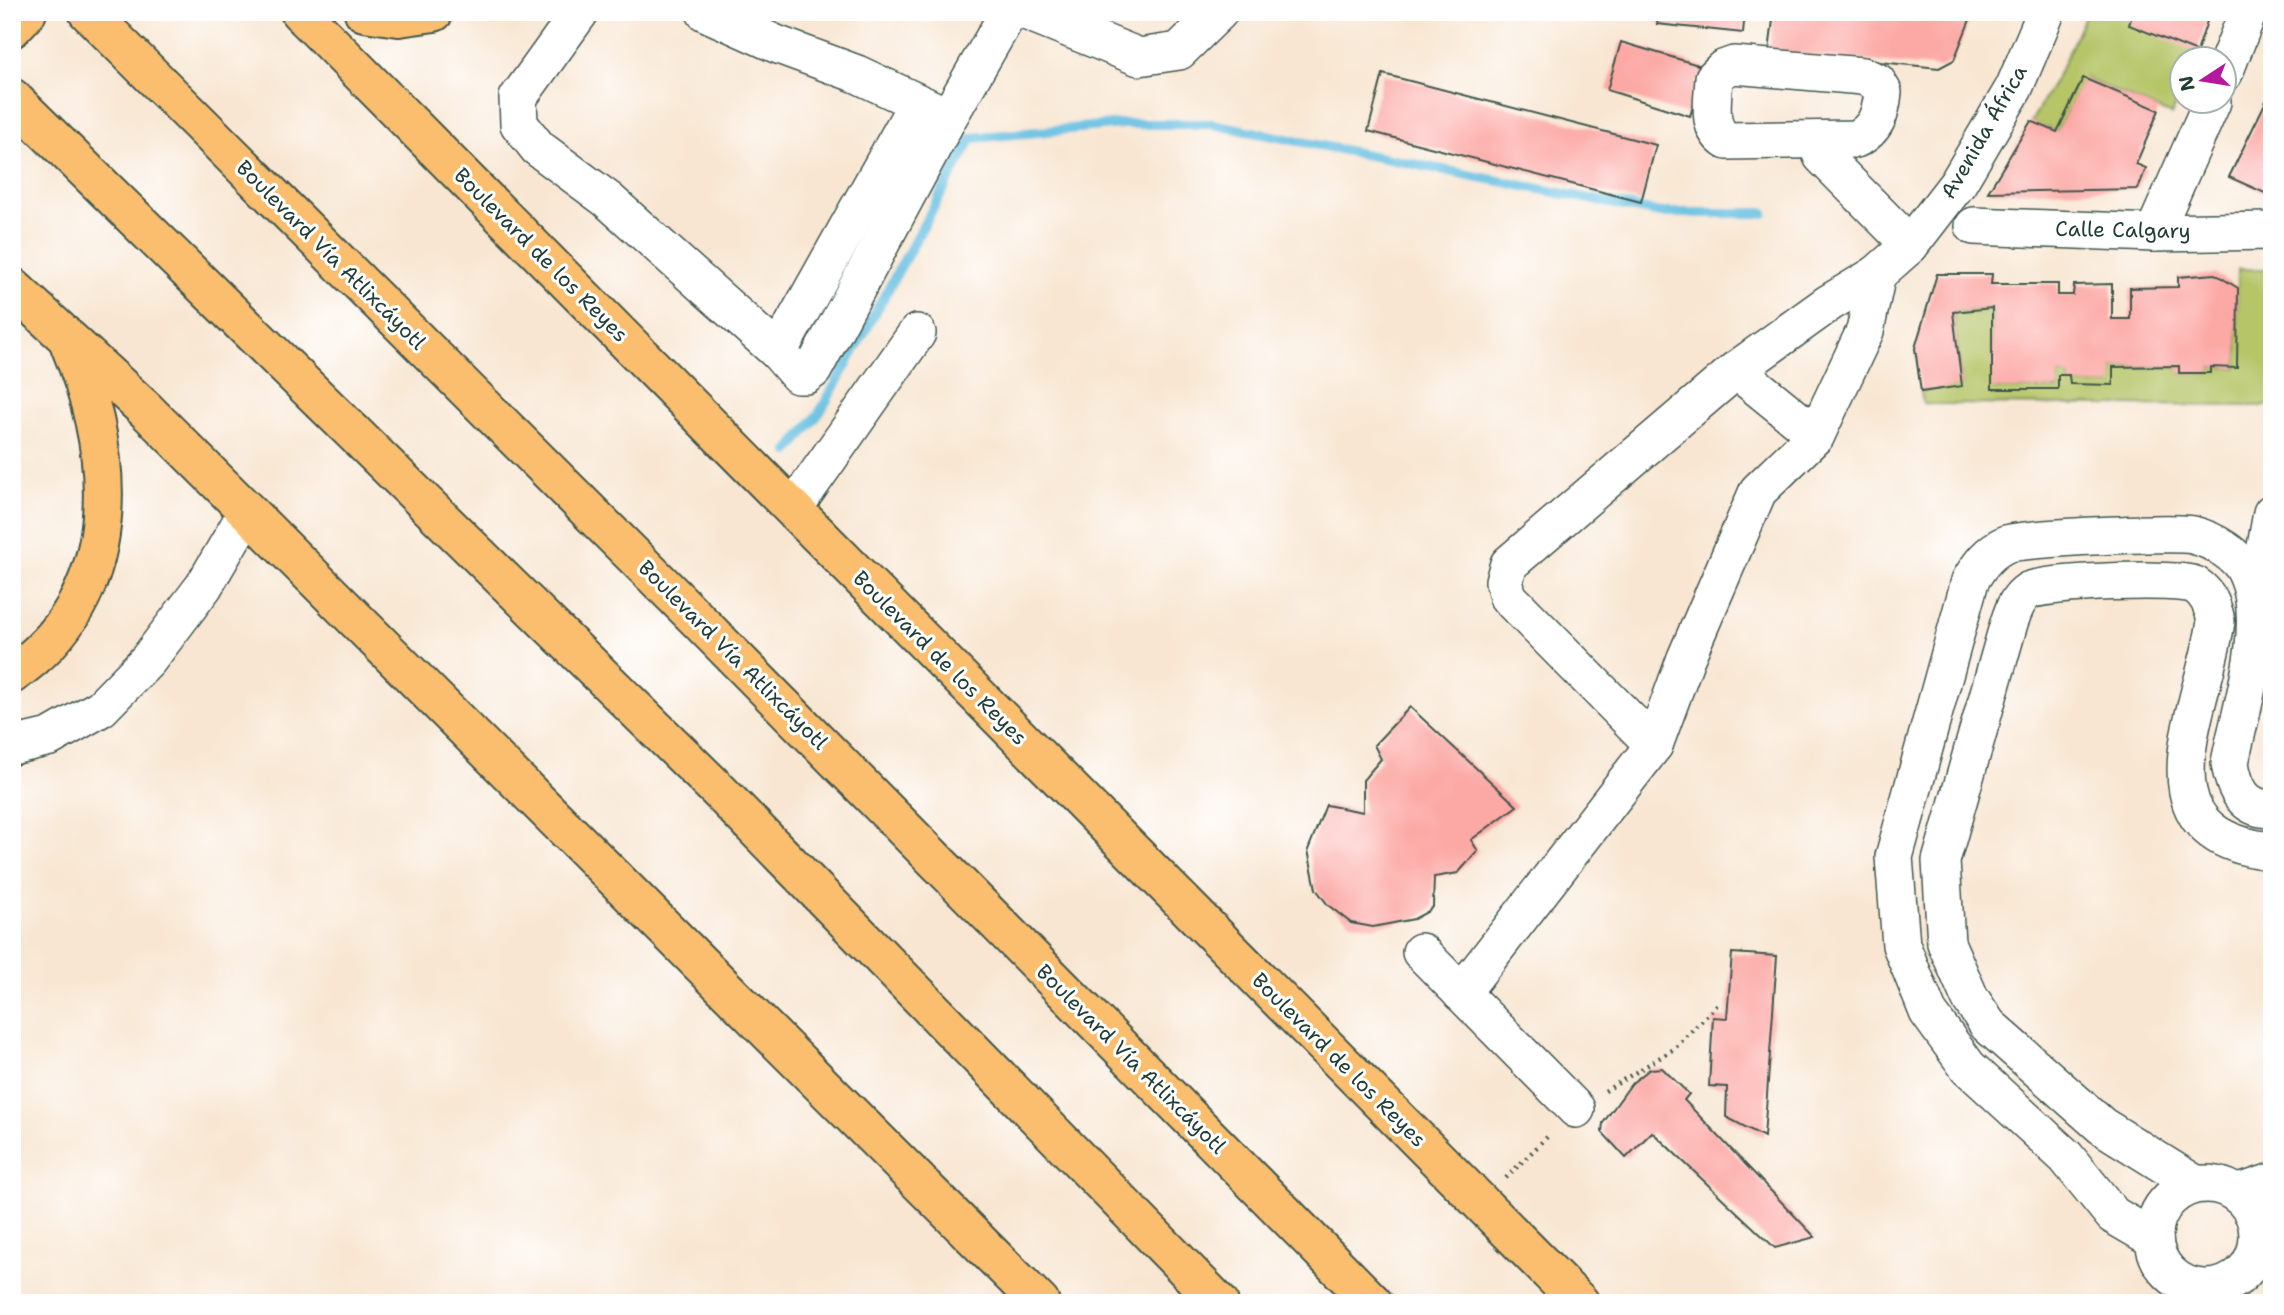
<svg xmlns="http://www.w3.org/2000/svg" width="2284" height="1315" viewBox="0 0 2284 1315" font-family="'Shantell Sans',sans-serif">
<rect width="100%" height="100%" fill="#fff"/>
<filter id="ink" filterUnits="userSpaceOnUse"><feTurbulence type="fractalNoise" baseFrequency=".0143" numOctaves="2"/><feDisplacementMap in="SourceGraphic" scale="14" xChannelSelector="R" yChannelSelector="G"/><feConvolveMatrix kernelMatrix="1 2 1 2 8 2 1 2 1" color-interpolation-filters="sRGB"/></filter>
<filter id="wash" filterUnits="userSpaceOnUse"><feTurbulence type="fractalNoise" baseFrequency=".00686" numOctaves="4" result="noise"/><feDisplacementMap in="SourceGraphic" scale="28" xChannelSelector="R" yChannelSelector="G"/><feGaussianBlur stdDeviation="1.57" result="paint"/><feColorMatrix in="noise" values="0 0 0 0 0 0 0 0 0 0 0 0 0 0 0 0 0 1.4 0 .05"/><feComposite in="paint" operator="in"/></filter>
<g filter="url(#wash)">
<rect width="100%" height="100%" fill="#f8e6d2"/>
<g fill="#b6c567" stroke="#6a814e" stroke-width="2">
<polygon points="2087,12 2133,12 2197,52 2194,59 2182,60 2182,87 2171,115 2084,78 2057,132 2031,122 2062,67"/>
<polygon points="2238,269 2272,269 2272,406 1923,404 1921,392 1962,385 1953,312 1992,308 1993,389 2058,389 2058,375 2069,375 2070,384 2112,385 2113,367 2179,366 2180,373 2211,373 2211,367 2237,368"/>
</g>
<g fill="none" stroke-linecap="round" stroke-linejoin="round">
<polyline stroke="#62bee0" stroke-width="10" points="789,451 820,412 972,138 1122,124 1212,124 1660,213 1764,213"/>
</g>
<g id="blocks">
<g fill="#fca8a4">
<polygon points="1568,12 1603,12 1603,18"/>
<polygon points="1659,12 1745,12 1743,33 1657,24"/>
<polygon points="1774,12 1973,12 1954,60 1939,68 1769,51"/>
<polygon points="2133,12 2210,12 2197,52 2129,25"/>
<polygon points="1621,42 1705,67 1690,116 1607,90"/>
<polygon points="1383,74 1656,145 1641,202 1368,131"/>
<polygon points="2083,78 2159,110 2136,164 2146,168 2138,189 1988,192 2031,121 2057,132"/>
<polygon points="2272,89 2272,184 2267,194 2229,177"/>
<polygon points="1937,274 1992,274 1991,284 2058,284 2058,295 2073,295 2074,285 2112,284 2112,319 2130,319 2130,288 2178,287 2178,277 2215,274 2238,288 2237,368 2211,367 2211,373 2179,373 2179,366 2113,367 2113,385 2070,384 2069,375 2058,375 2058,389 1992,389 1992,308 1953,312 1962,386 1921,392 1915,348"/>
<polygon points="1410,707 1517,806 1471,840 1478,851 1458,873 1434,877 1433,907 1427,912 1414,919 1373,927 1351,923 1328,905 1316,889 1308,850 1326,805 1363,812 1363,780 1381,759 1374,745"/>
<polygon points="1732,953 1777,956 1764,1137 1726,1117 1727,1087 1709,1086 1713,1017 1727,1018"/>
<polygon points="1662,1068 1689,1094 1684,1100 1815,1237 1775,1248 1652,1132 1626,1158 1602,1132 1603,1123 1632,1083 1650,1069"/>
</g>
</g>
</g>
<g filter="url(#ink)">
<use href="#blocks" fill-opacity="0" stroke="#40564c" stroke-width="2"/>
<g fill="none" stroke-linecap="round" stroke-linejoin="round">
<g stroke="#40564c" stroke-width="40">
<g id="minor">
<polyline points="580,12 518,98 519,124 538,148 608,200 778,352 798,375 806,375 813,370 949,116 1009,12"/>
<polyline points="705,12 776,44 857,74 938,112"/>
<polyline points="1028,12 1139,57 1179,51 1219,12"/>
<path d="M1734 65 1863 76 1877 82 1883 92C1881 113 1876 130 1856 139L1727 141C1706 128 1713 101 1714 78L1723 69Z"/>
<polyline points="2224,73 2248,12"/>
<polyline points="1816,140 1822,156 1910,245"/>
<polyline points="1974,226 2154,233 2272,231"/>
<polyline points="2154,233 2212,102"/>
<polyline points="778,352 917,104"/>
<polyline points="1736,370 1829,303 1877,274"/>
<polyline points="793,509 917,333"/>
<polyline points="2247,574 2263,563 2272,513"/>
<polyline points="1654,745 1508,597 1504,581 1509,564 1736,370 1816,435"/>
<polyline points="12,746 50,737 101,708 148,660 204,586 247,512"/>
<polyline points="1421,952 1576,1109"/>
<polyline points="1461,993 1654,745 1686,658 1758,491 1816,435 1865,331 1877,274 1910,245 1958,183 2014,88 2046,12"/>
<circle cx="2206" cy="1236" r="52"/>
<path d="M2195 1184 2102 1126 1988 1025 1970 998 1946 943 1941 861 2009 623C2013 611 2017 598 2028 591 2044 582 2180 577 2195 585 2208 593 2213 606 2216 621 2205 706 2129 836 2272 851"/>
<polyline points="2237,1194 2272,1182"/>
<path d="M2154 1239 2113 1215 2066 1157 1968 1067 1928 1012 1901 945 1894 857 1970 581C1979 565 1989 552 2006 544 2021 538 2176 531 2193 535 2213 540 2239 555 2247 574 2270 627 2240 709 2230 763 2234 788 2243 809 2272 809"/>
</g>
</g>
<g stroke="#40564c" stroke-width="42">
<g id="major">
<polyline points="300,12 1580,1303"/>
<polyline points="364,12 399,17 434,12"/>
<polyline points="12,28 27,12"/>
<polyline points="12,287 147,411 1040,1303"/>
<path d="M12 674C126 596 117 459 70 345"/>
</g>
</g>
<g stroke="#40564c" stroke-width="42">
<g id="highway">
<polyline points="88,12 691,613 1373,1303"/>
<polyline points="12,98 718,790 1219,1303"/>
</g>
</g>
<g stroke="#40564c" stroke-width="4.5" stroke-dasharray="2 5" stroke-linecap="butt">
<polyline points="1605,1091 1674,1049 1718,1004"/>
<polyline points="1506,1178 1549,1135"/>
</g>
<use href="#minor" stroke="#fff" stroke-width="37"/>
<use href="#major" stroke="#fbbe6e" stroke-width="38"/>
<use href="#highway" stroke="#fbbe6e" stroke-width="38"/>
</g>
</g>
<g text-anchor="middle" stroke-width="6" stroke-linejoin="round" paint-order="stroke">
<g font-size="21" fill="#1f3d34" stroke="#fff">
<text transform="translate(1984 132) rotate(-60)" y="7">Avenida África</text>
<text transform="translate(2123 230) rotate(1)" y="7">Calle Calgary</text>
<text transform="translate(331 255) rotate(45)" y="7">Boulevard Vía Atlixcáyotl</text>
<text transform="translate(541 255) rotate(45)" y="7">Boulevard de los Reyes</text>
<text transform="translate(733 655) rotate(45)" y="7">Boulevard Vía Atlixcáyotl</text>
<text transform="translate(940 658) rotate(45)" y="7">Boulevard de los Reyes</text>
<text transform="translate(1131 1059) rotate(45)" y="7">Boulevard Vía Atlixcáyotl</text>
<text transform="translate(1339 1060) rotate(45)" y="7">Boulevard de los Reyes</text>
</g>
</g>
<rect width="2284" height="1315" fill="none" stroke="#fff" stroke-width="42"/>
<g transform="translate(2203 80) rotate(258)"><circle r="33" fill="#ffffff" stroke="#a5b1ae" stroke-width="2"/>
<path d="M0-5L12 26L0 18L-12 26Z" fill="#b5179e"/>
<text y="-10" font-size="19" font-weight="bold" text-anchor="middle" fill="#1f3d34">N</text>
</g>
</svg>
